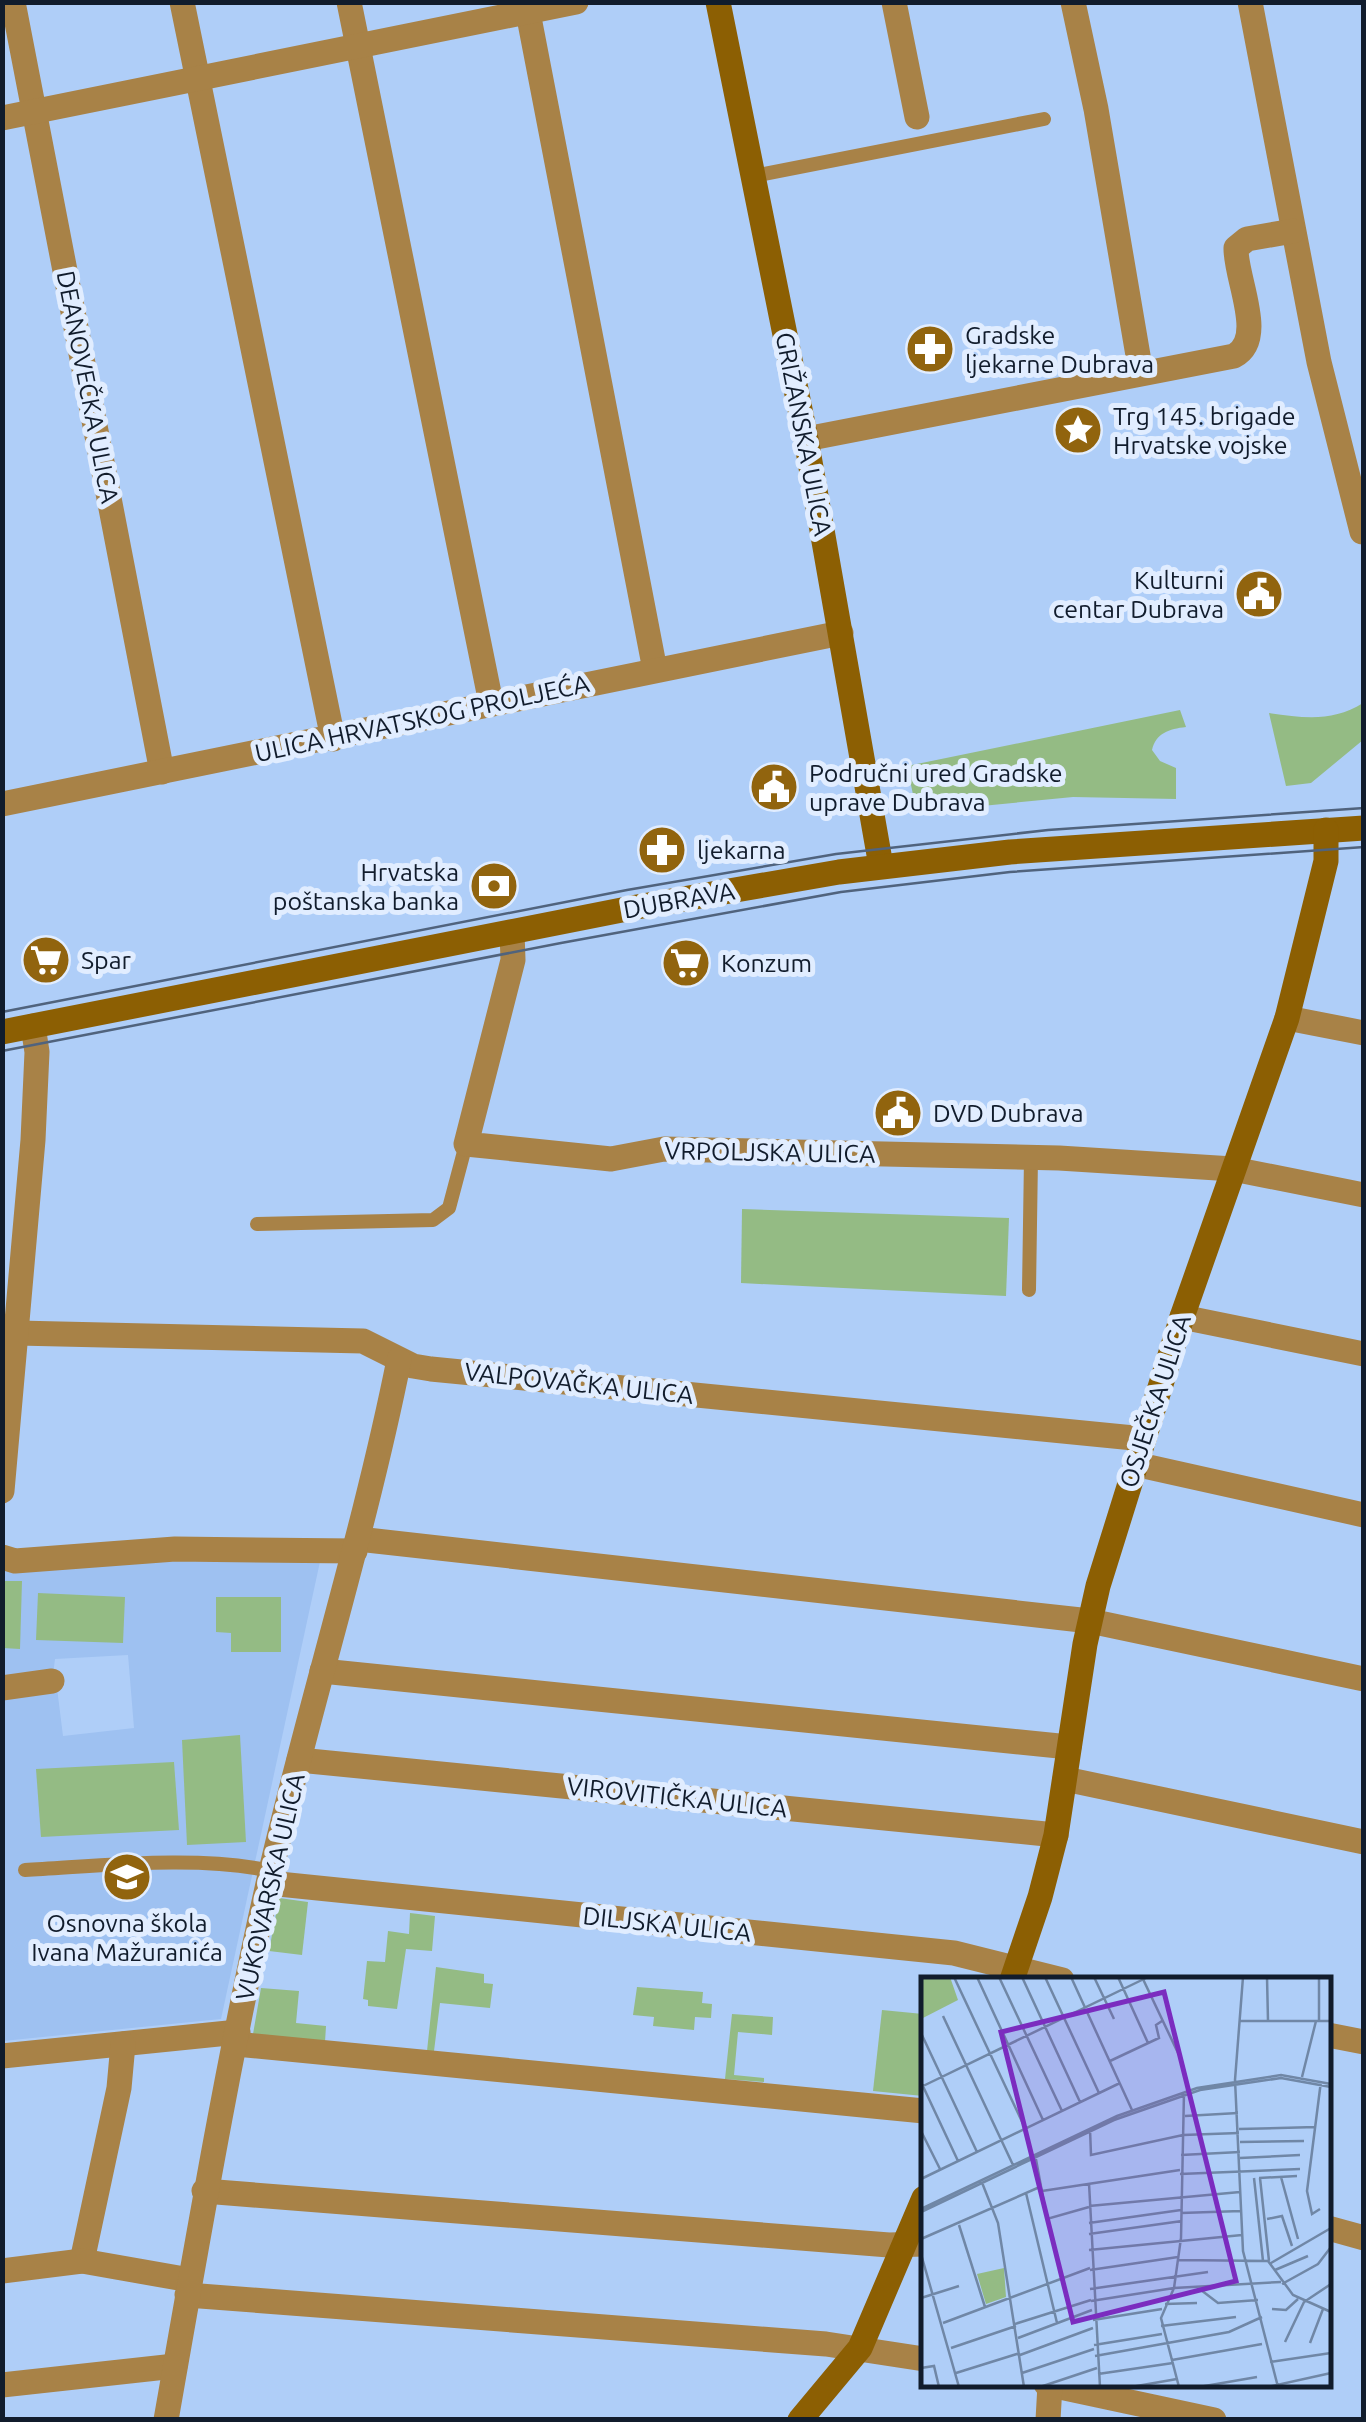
<svg xmlns="http://www.w3.org/2000/svg" width="1366" height="2422" viewBox="0 0 1366 2422" font-family="Ubuntu,sans-serif">
<rect width="100%" height="100%" fill="#afcef8"/>
<polygon fill="#9ec1f1" points="321,1557 221,2019 3,2041 2,1696 57,1688 63,1736 134,1728 128,1655 55,1659 53,1675 3,1681 3,1564"/>
<g fill="#94bb84">
<path d="M1363 703V740L1311 783 1286 786 1269 713C1304 718 1333 722 1363 703Z"/>
<path d="M1180 710 1186 727C1169 729 1156 733 1152 750L1160 761 1176 768V799L1073 797 930 811 915 804 907 766Z"/>
<polygon points="742,1209 1009,1218 1006,1296 741,1283"/>
<polygon points="3,1581 22,1581 20,1649 3,1648"/>
<polygon points="38,1593 125,1597 123,1643 36,1640"/>
<polygon points="216,1597 281,1597 281,1652 231,1652 231,1633 216,1632"/>
<polygon points="240,1735 246,1842 187,1845 182,1740"/>
<polygon points="174,1762 179,1830 41,1837 36,1769"/>
<polygon points="279,1898 308,1902 302,1955 269,1951"/>
<polygon points="410,1913 435,1916 432,1951 406,1949 397,2009 368,2006 368,2000 363,1999 367,1961 385,1962 388,1931 409,1934"/>
<polygon points="436,1967 484,1974 484,1983 493,1984 490,2008 440,2003 434,2051 427,2051"/>
<polygon points="637,1987 703,1992 702,2003 712,2004 711,2018 695,2017 694,2030 653,2026 654,2017 633,2015"/>
<polygon points="261,1988 299,1991 296,2023 326,2026 325,2042 253,2034"/>
<polygon points="882,2010 923,2014 923,2096 873,2091"/>
<polygon points="732,2014 773,2017 772,2035 738,2032 734,2075 764,2078 764,2082 725,2079"/>
</g>
<g fill="none" stroke-linecap="round" stroke-linejoin="round">
<g stroke="#a88247" stroke-width="14">
<polyline points="754,176 1044,119"/>
<polyline points="257,1224 433,1220 449,1208 466,1144"/>
<polyline points="1029,1290 1031,1158"/>
<path d="M25 1870C101 1866 198 1855 271 1871"/>
</g>
<g stroke="#a88247" stroke-width="25">
<polyline points="13,2 162,772"/>
<polyline points="182,2 333,739"/>
<polyline points="349,2 491,703"/>
<polyline points="526,2 655,670"/>
<polyline points="894,2 917,117"/>
<polyline points="1073,2 1096,109 1141,373"/>
<polyline points="1250,2 1319,362 1362,532"/>
<polyline points="2,118 576,2"/>
<path d="M806 439 1234 356C1267 339 1235 278 1236 248L1247 239 1293 231"/>
<polyline points="2,804 841,633"/>
<polyline points="512,932 513,960 466,1144 611,1159 664,1149 1059,1158 1233,1169 1364,1195"/>
<polyline points="1287,1018 1364,1033"/>
<polyline points="1182,1317 1364,1354"/>
<polyline points="17,1333 363,1341 413,1366 431,1369 1144,1439"/>
<polyline points="1135,1464 1364,1515"/>
<polyline points="2,1491 33,1140 37,1052 33,1026"/>
<polyline points="358,1539 1090,1621 1364,1679"/>
<polyline points="2,1557 15,1561 175,1549 355,1551"/>
<polyline points="322,1671 1069,1747"/>
<polyline points="2,1688 52,1681"/>
<polyline points="299,1760 1056,1835"/>
<polyline points="1065,1779 1364,1842"/>
<polyline points="269,1883 954,1953 1062,1980"/>
<polyline points="1328,2035 1364,2042"/>
<polyline points="236,2044 924,2111"/>
<polyline points="2,2056 238,2032"/>
<polyline points="204,2191 889,2245 924,2244"/>
<polyline points="1328,2228 1364,2238"/>
<polyline points="82,2261 119,2088 123,2044"/>
<polyline points="2,2271 82,2261 190,2280"/>
<polyline points="187,2295 826,2344 924,2359"/>
<polyline points="1046,2384 1214,2420"/>
<polyline points="2,2385 175,2366"/>
<path d="M166 2420C198 2238 229 2055 270 1875 310 1703 364 1534 399 1360"/>
<polyline points="1048,2420 1050,2385"/>
</g>
<g stroke="#8c5f03" stroke-width="25">
<polyline points="718,2 806,439 881,866"/>
<polyline points="2,1032 637,907 839,872 1010,852 1364,828"/>
<polyline points="1012,1980 1040,1897 1056,1835 1085,1644 1098,1586 1182,1317 1287,1018 1326,861 1326,830"/>
<polyline points="800,2420 860,2348 924,2198"/>
</g>
<g stroke="#50637d" stroke-width="2.5">
<polyline points="2,1012 627,890 836,854 1048,830 1364,808"/>
<polyline points="2,1051 561,943 841,892 1010,872 1364,847"/>
</g>
</g>
<defs>
<g id="pharmacy-disc" transform="scale(2.5)"><circle r="9.5" fill="#91640e" stroke="#e1edff"/><path d="M-2-6h4v4h4v4h-4v4h-4v-4h-4v-4h4Z" fill="#fff"/></g>
<g id="sight-disc" transform="scale(2.5)"><circle r="9.5" fill="#91640e" stroke="#e1edff"/><path d="M0-6L1.8-2.2L6-1.7L2.9 1.2L3.7 5.4L0 3.3L-3.7 5.4L-2.9 1.2L-6-1.7L-1.8-2.2Z" fill="#fff"/></g>
<g id="civic-disc" transform="scale(2.5)"><circle r="9.5" fill="#91640e" stroke="#e1edff"/><path d="M-.6-6.5H3V-4.5H.6V-3L4-1V1h2V6H-6V1h2V-1L-.6-3ZM-1.2 2.5V6h2.4V2.5Z" fill="#fff"/></g>
<g id="bank-disc" transform="scale(2.5)"><circle r="9.5" fill="#91640e" stroke="#e1edff"/><path d="M-6-4H6V4H-6ZM0-2.3a2.3 2.3 0 1 0 0 4.6a2.3 2.3 0 1 0 0-4.6Z" fill="#fff"/></g>
<g id="supermarket-disc" transform="scale(2.5)"><circle r="9.5" fill="#91640e" stroke="#e1edff"/><path d="M-6-5.5h2.5l.6 2H6L4.5 2H-2.5L-4.4-4H-6ZM-1.5 3.2a1.3 1.3 0 1 0 .1 0ZM3 3.2a1.3 1.3 0 1 0 .1 0Z" fill="#fff"/></g>
<g id="school-disc" transform="scale(2.5)"><circle r="9.5" fill="#91640e" stroke="#e1edff"/><path d="M0-5L7-2L0 1L-7-2ZM-4 1L0 2.5L4 1V4Q0 6-4 4Z" fill="#fff"/></g>
</defs>
<g fill-rule="evenodd">
<use href="#pharmacy-disc" x="930" y="349"/>
<use href="#sight-disc" x="1078" y="430"/>
<use href="#civic-disc" x="1259" y="594"/>
<use href="#civic-disc" x="774" y="787"/>
<use href="#pharmacy-disc" x="662" y="850"/>
<use href="#bank-disc" x="494" y="886"/>
<use href="#supermarket-disc" x="46" y="960"/>
<use href="#supermarket-disc" x="686" y="963"/>
<use href="#civic-disc" x="898" y="1113"/>
<use href="#school-disc" x="127" y="1877"/>
</g>
<g text-anchor="middle" stroke-width="10" stroke-linejoin="round" paint-order="stroke">
<g font-size="25" fill="#111c2c" stroke="#e1edff" text-anchor="start">
<text x="965" y="344">Gradske<tspan x="965" dy="29">ljekarne Dubrava</tspan></text>
<text x="1113" y="425">Trg 145. brigade<tspan x="1113" dy="29">Hrvatske vojske</tspan></text>
<text x="1224" y="589" text-anchor="end">Kulturni<tspan x="1224" dy="29">centar Dubrava</tspan></text>
<text x="809" y="782">Područni ured Gradske<tspan x="809" dy="29">uprave Dubrava</tspan></text>
<text x="697" y="859">ljekarna</text>
<text x="459" y="881" text-anchor="end">Hrvatska<tspan x="459" dy="29">poštanska banka</tspan></text>
<text x="81" y="969">Spar</text>
<text x="721" y="972">Konzum</text>
<text x="933" y="1122">DVD Dubrava</text>
<text x="127" y="1932" text-anchor="middle">Osnovna škola<tspan x="127" dy="29">Ivana Mažuranića</tspan></text>
</g>
<g font-size="25" fill="#111c2c" stroke="#e1edff">
<text transform="translate(88 387) rotate(79)" y="9">DEANOVEČKA ULICA</text>
<text transform="translate(804 434) rotate(79)" y="9">GRIŽANSKA ULICA</text>
<text transform="translate(422 718) rotate(-12)" y="9">ULICA HRVATSKOG PROLJEĆA</text>
<text transform="translate(679 900) rotate(-10)" y="9">DUBRAVA</text>
<text transform="translate(770 1152) rotate(1)" y="9">VRPOLJSKA ULICA</text>
<text transform="translate(579 1383) rotate(6)" y="9">VALPOVAČKA ULICA</text>
<text transform="translate(1155 1401) rotate(-72)" y="9">OSJEČKA ULICA</text>
<text transform="translate(677 1797) rotate(6)" y="9">VIROVITIČKA ULICA</text>
<text transform="translate(270 1887) rotate(-77)" y="9">VUKOVARSKA ULICA</text>
<text transform="translate(667 1924) rotate(6)" y="9">DILJSKA ULICA</text>
</g>
</g>
<g transform="translate(921 1977)">
<rect width="410" height="410" fill="#afcef8"/>
<path d="M0 0H29L37 23 0 42ZM83 291 85 320 65 327 56 297Z" fill="#94bb84"/>
<path fill="none" stroke="#7087a6" stroke-width="2.5" d="M33 0 104 151M56 0 122 143M78 0 141 134M101 0 159 125M124 0 178 116M150 0 211 133M173 0 193 42M197 0 227 66M221 0 258 78M346 0 347 44M22 39 92 188M319 44H410M398 44V0M0 56 56 175M189 84 238 61 235 48 241 44M381 100 395 44M314 103 322 274 357 410M314 103 322 0M0 105 37 184M0 110 227 0M264 139 317 136M169 152 170 178 262 158 318 156M318 152 395 150M0 154 19 192M319 165 383 164M114 177 126 242 168 230M260 178 319 175M319 181 379 178M259 197 379 192M360 200 377 262M333 201 342 284M338 201 376 199M339 201 348 284M0 202 199 106M60 203 77 246 103 410M168 206 179 410M121 214 259 193M105 216 136 346M168 229 319 215M0 232 196 139 276 111 360 98 410 107M399 232 391 237 386 214 400 104M0 235 193 143 279 113 360 101 410 110M260 236 320 234M346 242 361 239 371 269M168 246 260 233M38 248 64 330M168 257 261 244M0 262 121 209M168 273 321 258M0 277 38 410M257 283 347 284 372 318 410 335M350 286 410 251M169 293 257 280M354 293 387 279M361 307 397 287 410 270M276 310 297 326 337 323M169 312 287 295M0 321 38 309M170 324 253 311 360 305M244 327 276 326M351 332 365 333 377 322M172 343 241 332M22 346 169 291M94 347 170 323M240 349 315 340M97 361 171 333M364 365 383 325 410 307M389 366 402 332M173 368 241 357M30 371 95 349M99 378 172 351M174 379 308 355 341 340M251 383 341 367M349 385 410 376M0 391 13 389 18 410M35 396 99 376M101 396 173 372M177 397 252 386M119 410 176 391M210 410 256 402M258 410 240 341 253 311 260 261 263 115M278 410 336 400M347 410 410 396"/>
<path fill="#7b2cbf" fill-opacity="0.15" stroke="#7b2cbf" stroke-width="5" d="M243 15 315 304 152 345 80 55Z"/>
<rect width="410" height="410" fill="none" stroke="#111c2c" stroke-width="5"/>
</g>
<rect width="1366" height="2422" fill="none" stroke="#111c2c" stroke-width="10"/>
</svg>
